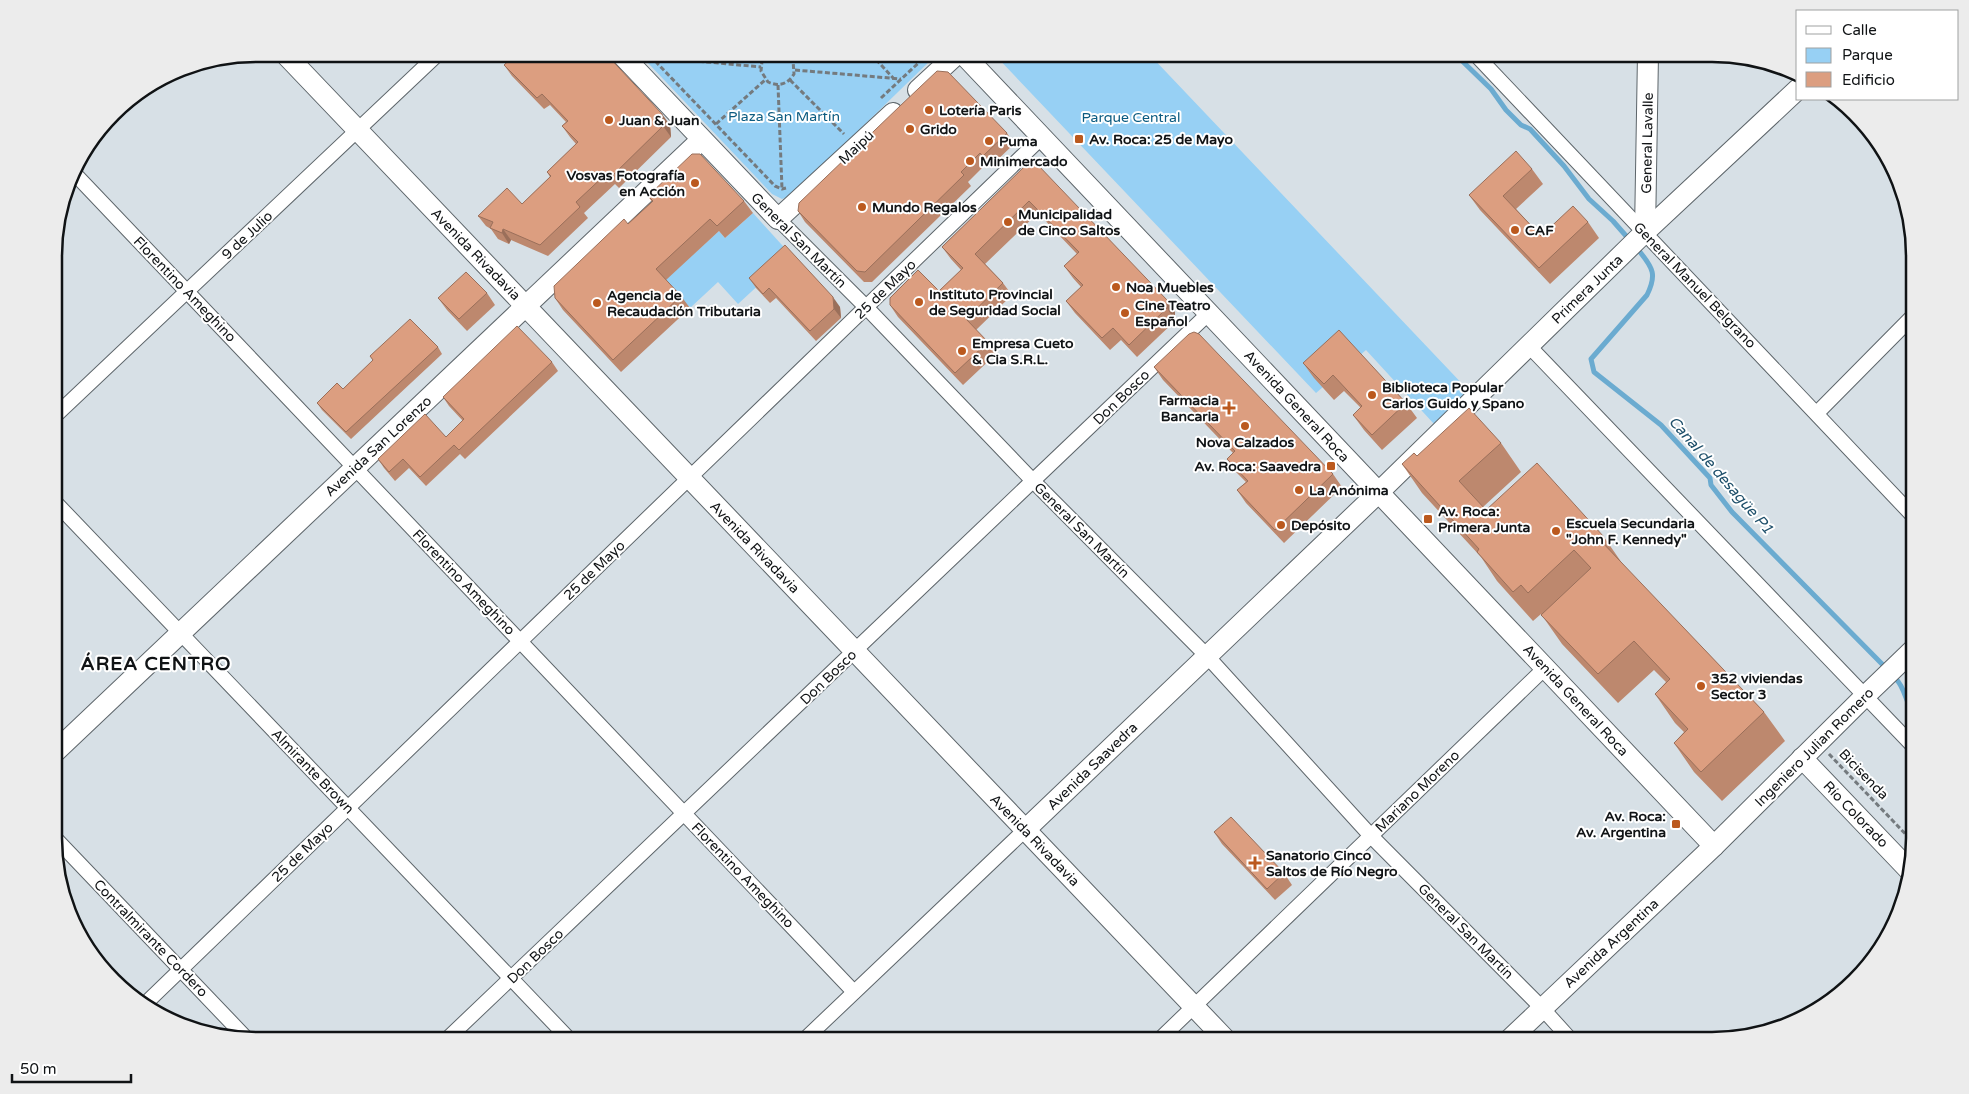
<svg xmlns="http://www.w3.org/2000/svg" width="1969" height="1094" viewBox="0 0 1969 1094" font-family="'Varela Round',sans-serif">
<rect width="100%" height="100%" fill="#d7e0e6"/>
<g fill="#97d0f4">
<polygon points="645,54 934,54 933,58 792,195 782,199 772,194 648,63"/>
<polygon points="994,54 1149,54 1469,391 1434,424 1366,350 1316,393"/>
<polygon points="753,213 791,255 738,304 718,282 690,308 664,281 719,231 725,238"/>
</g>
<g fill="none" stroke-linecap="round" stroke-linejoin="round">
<g stroke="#6babd0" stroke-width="5">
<polyline points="1455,54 1491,89 1506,110 1521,125 1530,129 1564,166 1589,199 1613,221 1627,237"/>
<path d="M1640 252C1653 268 1657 275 1647 295L1591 359 1594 372 1661 425 1710 478 1711 485 1732 512 1883 665"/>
<path d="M1896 679C1906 689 1905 704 1915 714"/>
</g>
<g stroke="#5d656a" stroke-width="16">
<g id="street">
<polyline points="1475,54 1915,518"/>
<polyline points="73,172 854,992"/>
<polyline points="778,219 866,307 1033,481 1207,656 1371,836 1542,1008 1571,1040"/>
<polyline points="1529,346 1915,748"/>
<polyline points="1817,413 1915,314"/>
<polyline points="55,416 438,54"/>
<polyline points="55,502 570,1040"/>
<polyline points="55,838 247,1039"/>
<polyline points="145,1004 1042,137"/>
<polyline points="446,1040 1209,313"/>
<polyline points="804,1040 1025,830"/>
<polyline points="1159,1040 1545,668"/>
</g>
</g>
<g stroke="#5d656a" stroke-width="22">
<g id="secondary">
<polyline points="285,54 1226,1040"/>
<polyline points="623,54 622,55 778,219 893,113"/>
<polyline points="963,54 1714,846"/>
<polyline points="918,90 957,54"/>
<polyline points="1645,232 1648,54"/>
<polyline points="55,752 701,140"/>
<polyline points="1802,758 1909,870"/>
<polyline points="1025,830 1379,492 1645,232 1798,89"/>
<polyline points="1509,1040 1714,846 1865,696 1915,648"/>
</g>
</g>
<g stroke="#747a7e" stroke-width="3" stroke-dasharray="5 2.5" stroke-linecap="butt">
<polyline points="655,54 654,57 657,63 775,186 782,189 786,188"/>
<path d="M768 54 762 61 761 71 768 82C779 87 788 84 794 74L793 60 787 54"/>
<polyline points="871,54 894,79"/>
<polyline points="654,57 761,67"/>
<polyline points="795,70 901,79"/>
<polyline points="790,80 844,134"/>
<polyline points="778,85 782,189"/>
<polyline points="881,98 928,54"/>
<polyline points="716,124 765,80"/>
<polyline points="1829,754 1915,844"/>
</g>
<use href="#street" stroke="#fff" stroke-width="14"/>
<use href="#secondary" stroke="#fff" stroke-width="20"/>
</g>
<g fill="#bd886e">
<polygon points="504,65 670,125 671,137 619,188 615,184 584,213 588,218 548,256 511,240 509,244 498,239 491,229 486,226 478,216 522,204 550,177 547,172 576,144 570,137 562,126 566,122 550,105 544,109 512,76"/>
<polygon points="1007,133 1014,144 991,166 987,163 968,182 971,186 872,282 864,282 805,222 798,211"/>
<polygon points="1027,164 1175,312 1175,321 1137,357 1121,340 1110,350 1075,313 1066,301 1081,287 1073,278 1064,266 1077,254 1038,213 985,264 1003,283 1012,295 976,330 988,342 996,354 963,385 898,317 890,305 939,291 961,270 951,259 942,247"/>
<polygon points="1532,169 1543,184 1516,209 1541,236 1588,222 1599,238 1550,284 1480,210 1469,195"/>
<polygon points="648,196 744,201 753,213 725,238 719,231 666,280 681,296 690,308 621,372 563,310 555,298 628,224 652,202"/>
<polygon points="749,278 840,307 841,318 816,341 776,298 770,303 756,288"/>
<polygon points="487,293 495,305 467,331 447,310 438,298"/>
<polygon points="438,347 442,354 351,439 322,410 317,403 343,389 373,360 370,356"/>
<polygon points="552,362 558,371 465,459 460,454 426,486 409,468 395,481 384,468 378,459 446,437 463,421 449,406 443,397"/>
<polygon points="1303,363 1406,403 1417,418 1382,450 1364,430 1353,415 1361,408 1344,391 1334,400 1314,378"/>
<polygon points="1154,367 1333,474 1342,487 1284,543 1246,503 1237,490 1246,482 1236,472 1227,459 1233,453 1163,380"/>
<polygon points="1501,443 1521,472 1483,507 1486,510 1604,537 1624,566 1764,712 1785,741 1722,801 1694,772 1674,743 1684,732 1675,723 1655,694 1666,682 1654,670 1618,703 1562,644 1541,614 1533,621 1497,581 1481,557 1422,493 1402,464"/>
<polygon points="1214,832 1284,873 1292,885 1275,900 1222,844"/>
</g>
<g fill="#9a6f5a">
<polygon points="662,114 670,125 671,137 663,126"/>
<polygon points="503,229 511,240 509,244 502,233"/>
<polygon points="833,297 840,307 841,318 834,309"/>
<polygon points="1167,300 1175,312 1175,321 1167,308"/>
</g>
<g fill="#dc9e80" stroke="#9a6f5a">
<polygon points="516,54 606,54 662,114 663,126 611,177 607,173 576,202 580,207 540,245 503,229 502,233 490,228 493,222 478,216 507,188 522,204 551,176 547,172 578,142 562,126 568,121 542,94 537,98 504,65"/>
<polygon points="937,71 948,72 1007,133 983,156 980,153 961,172 964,175 865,272 857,271 798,211 799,203 900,106"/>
<polygon points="1516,151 1532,169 1503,196 1541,236 1573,206 1588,222 1539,268 1469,195"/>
<polygon points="692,154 700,154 744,201 717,226 710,219 656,269 681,296 613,360 555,298 554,286 624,219 628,224 653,201 648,196"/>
<polygon points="1027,164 1037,164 1167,300 1167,308 1129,345 1113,328 1102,338 1066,301 1083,285 1064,266 1079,252 1029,201 975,254 1003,283 966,319 988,342 955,373 890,305 890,298 918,270 939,291 963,268 942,247"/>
<polygon points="785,245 833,297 834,309 810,331 769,288 763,294 749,278"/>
<polygon points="466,272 487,293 459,319 438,298"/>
<polygon points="410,319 438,347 346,432 317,403 337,383 343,389 373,360 370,356"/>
<polygon points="517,326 552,362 459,450 454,445 420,477 403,459 389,472 378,459 425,414 446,437 464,419 443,397"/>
<polygon points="1339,330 1406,403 1372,435 1353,415 1362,406 1333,375 1324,384 1303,363"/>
<polygon points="1194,332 1199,334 1333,474 1275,530 1237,490 1248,481 1227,459 1235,451 1154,367 1189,334"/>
<polygon points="1469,408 1501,443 1459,481 1486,510 1537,463 1604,537 1600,540 1764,712 1701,772 1674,743 1688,729 1655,694 1670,679 1634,641 1598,674 1541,615 1591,568 1574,550 1528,593 1521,585 1513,592 1477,552 1479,549 1402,464 1414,453 1417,456"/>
<polygon points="1231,817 1284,873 1267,889 1214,832"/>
</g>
<g fill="#bb591e" stroke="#fff" stroke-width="2">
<circle cx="929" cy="110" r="5"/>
<circle cx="609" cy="120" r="5"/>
<circle cx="910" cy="129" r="5"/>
<rect x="1074" y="134" width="10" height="10" rx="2.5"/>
<circle cx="989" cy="141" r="5"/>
<circle cx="970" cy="161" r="5"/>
<circle cx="695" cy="183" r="5"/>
<circle cx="862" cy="207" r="5"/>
<circle cx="1008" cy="222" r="5"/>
<circle cx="1515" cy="230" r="5"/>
<circle cx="1116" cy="287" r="5"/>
<circle cx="919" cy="302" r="5"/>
<circle cx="597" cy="303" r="5"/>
<circle cx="1125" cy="313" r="5"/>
<circle cx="962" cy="351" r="5"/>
<circle cx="1372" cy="395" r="5"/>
<path d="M1226.5 400.5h5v5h5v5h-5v5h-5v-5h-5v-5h5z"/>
<circle cx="1245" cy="426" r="5"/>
<rect x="1326" y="461" width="10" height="10" rx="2.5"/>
<circle cx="1299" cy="490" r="5"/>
<rect x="1423" y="514" width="10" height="10" rx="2.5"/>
<circle cx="1281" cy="525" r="5"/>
<circle cx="1556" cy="531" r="5"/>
<circle cx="1701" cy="686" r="5"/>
<rect x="1671" y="819" width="10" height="10" rx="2.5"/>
<path d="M1252.5 855.5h5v5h5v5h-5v5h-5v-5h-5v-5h5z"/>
</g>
<g text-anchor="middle" stroke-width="4" stroke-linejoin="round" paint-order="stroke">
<g font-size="14" font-weight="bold" fill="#101315" stroke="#fff" text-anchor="start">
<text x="939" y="115">Lotería Paris</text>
<text x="619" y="125">Juan &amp; Juan</text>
<text x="920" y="134">Grido</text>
<text x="1089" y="144">Av. Roca: 25 de Mayo</text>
<text x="999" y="146">Puma</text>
<text x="980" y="166">Minimercado</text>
<text x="685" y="180" text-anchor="end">Vosvas Fotografía<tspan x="685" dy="16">en Acción</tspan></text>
<text x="872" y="212">Mundo Regalos</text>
<text x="1018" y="219">Municipalidad<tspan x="1018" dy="16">de Cinco Saltos</tspan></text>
<text x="1525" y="235">CAF</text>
<text x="1126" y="292">Noa Muebles</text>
<text x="929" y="299">Instituto Provincial<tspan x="929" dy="16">de Seguridad Social</tspan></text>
<text x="607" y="300">Agencia de<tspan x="607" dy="16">Recaudación Tributaria</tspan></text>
<text x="1135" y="310">Cine Teatro<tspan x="1135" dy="16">Español</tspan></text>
<text x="972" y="348">Empresa Cueto<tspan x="972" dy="16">&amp; Cia S.R.L.</tspan></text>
<text x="1382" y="392">Biblioteca Popular<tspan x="1382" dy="16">Carlos Guido y Spano</tspan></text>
<text x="1219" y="405" text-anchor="end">Farmacia<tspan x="1219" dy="16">Bancaria</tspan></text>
<text x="1245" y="447" text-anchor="middle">Nova Calzados</text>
<text x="1321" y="471" text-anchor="end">Av. Roca: Saavedra</text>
<text x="1309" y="495">La Anónima</text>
<text x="1438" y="516">Av. Roca:<tspan x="1438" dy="16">Primera Junta</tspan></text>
<text x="1566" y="528">Escuela Secundaria<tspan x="1566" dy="16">"John F. Kennedy"</tspan></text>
<text x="1291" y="530">Depósito</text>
<text x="1711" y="683">352 viviendas<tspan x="1711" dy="16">Sector 3</tspan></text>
<text x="1666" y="821" text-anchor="end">Av. Roca:<tspan x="1666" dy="16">Av. Argentina</tspan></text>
<text x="1266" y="860">Sanatorio Cinco<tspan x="1266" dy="16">Saltos de Río Negro</tspan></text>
</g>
<g font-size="14" fill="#0b5b80" stroke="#fff">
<text x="784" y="121">Plaza San Martín</text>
<text x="1131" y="122">Parque Central</text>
</g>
<g font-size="14" fill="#101315" stroke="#fff">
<text transform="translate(1647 143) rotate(-89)" y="5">General Lavalle</text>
<text transform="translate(856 147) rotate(-43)" y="5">Maipú</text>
<text transform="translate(247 235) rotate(-43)" y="5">9 de Julio</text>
<text transform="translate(799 240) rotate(45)" y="5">General San Martín</text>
<text transform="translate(476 254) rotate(46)" y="5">Avenida Rivadavia</text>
<text transform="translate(1695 285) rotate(46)" y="5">General Manuel Belgrano</text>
<text transform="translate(185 289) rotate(46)" y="5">Florentino Ameghino</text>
<text transform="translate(885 289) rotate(-44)" y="5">25 de Mayo</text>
<text transform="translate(1587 289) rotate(-44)" y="5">Primera Junta</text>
<text transform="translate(1121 397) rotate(-44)" y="5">Don Bosco</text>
<text transform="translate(1297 406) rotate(47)" y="5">Avenida General Roca</text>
<text transform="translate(378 446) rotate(-43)" y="5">Avenida San Lorenzo</text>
<text transform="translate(1082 530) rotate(45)" y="5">General San Martín</text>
<text transform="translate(755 547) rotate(46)" y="5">Avenida Rivadavia</text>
<text transform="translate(594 570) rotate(-44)" y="5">25 de Mayo</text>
<text transform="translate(464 582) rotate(46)" y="5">Florentino Ameghino</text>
<text transform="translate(828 677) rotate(-44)" y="5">Don Bosco</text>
<text transform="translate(1576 700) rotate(47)" y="5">Avenida General Roca</text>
<text transform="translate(1814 747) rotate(-45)" y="5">Ingeniero Julian Romero</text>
<text transform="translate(1092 766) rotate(-44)" y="5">Avenida Saavedra</text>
<text transform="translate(313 771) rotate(46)" y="5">Almirante Brown</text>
<text transform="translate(1864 774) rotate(46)" y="5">Bicisenda</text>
<text transform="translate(1417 791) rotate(-44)" y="5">Mariano Moreno</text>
<text transform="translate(1856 814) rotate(46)" y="5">Río Colorado</text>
<text transform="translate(1035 840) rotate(46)" y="5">Avenida Rivadavia</text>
<text transform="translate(302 852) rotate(-44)" y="5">25 de Mayo</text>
<text transform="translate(743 875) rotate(46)" y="5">Florentino Ameghino</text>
<text transform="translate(1466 931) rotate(45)" y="5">General San Martín</text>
<text transform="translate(151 938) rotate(46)" y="5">Contralmirante Cordero</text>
<text transform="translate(1611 943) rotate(-43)" y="5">Avenida Argentina</text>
<text transform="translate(535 956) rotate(-44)" y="5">Don Bosco</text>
</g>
<g font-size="15" font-style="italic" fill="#1e4f6a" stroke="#fff">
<text transform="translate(1721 475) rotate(49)" y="5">Canal de desagüe P1</text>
</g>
<g font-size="19" font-weight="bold" letter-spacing="1" fill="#101315" stroke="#fff">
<text x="156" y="670">ÁREA CENTRO</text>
</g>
</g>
<path d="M0 0H1969V1094H0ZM256 62H1712A194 194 0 0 1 1906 256V838A194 194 0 0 1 1712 1032H256A194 194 0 0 1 62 838V256A194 194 0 0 1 256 62Z" fill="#ececec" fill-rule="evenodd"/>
<path fill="none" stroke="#101315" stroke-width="2.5" d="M256 62H1712A194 194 0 0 1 1906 256V838A194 194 0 0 1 1712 1032H256A194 194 0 0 1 62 838V256A194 194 0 0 1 256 62Z"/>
<rect x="1796" y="10" width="162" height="90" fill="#ffffff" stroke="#9fa1a1"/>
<rect x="1806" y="26" width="25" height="8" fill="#ffffff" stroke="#9fa1a1"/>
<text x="1842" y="35" font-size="15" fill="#101315">Calle</text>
<rect x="1806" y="48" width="25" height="15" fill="#97d0f4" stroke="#9fa1a1"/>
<text x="1842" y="60" font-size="15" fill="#101315">Parque</text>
<rect x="1806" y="72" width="25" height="15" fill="#dc9e80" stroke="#9fa1a1"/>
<text x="1842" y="85" font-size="15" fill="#101315">Edificio</text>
<path d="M12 1074v8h119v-8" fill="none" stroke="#101315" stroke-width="2.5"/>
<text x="20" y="1074" font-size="15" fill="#101315" stroke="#ffffff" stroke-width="4" paint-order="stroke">50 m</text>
</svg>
